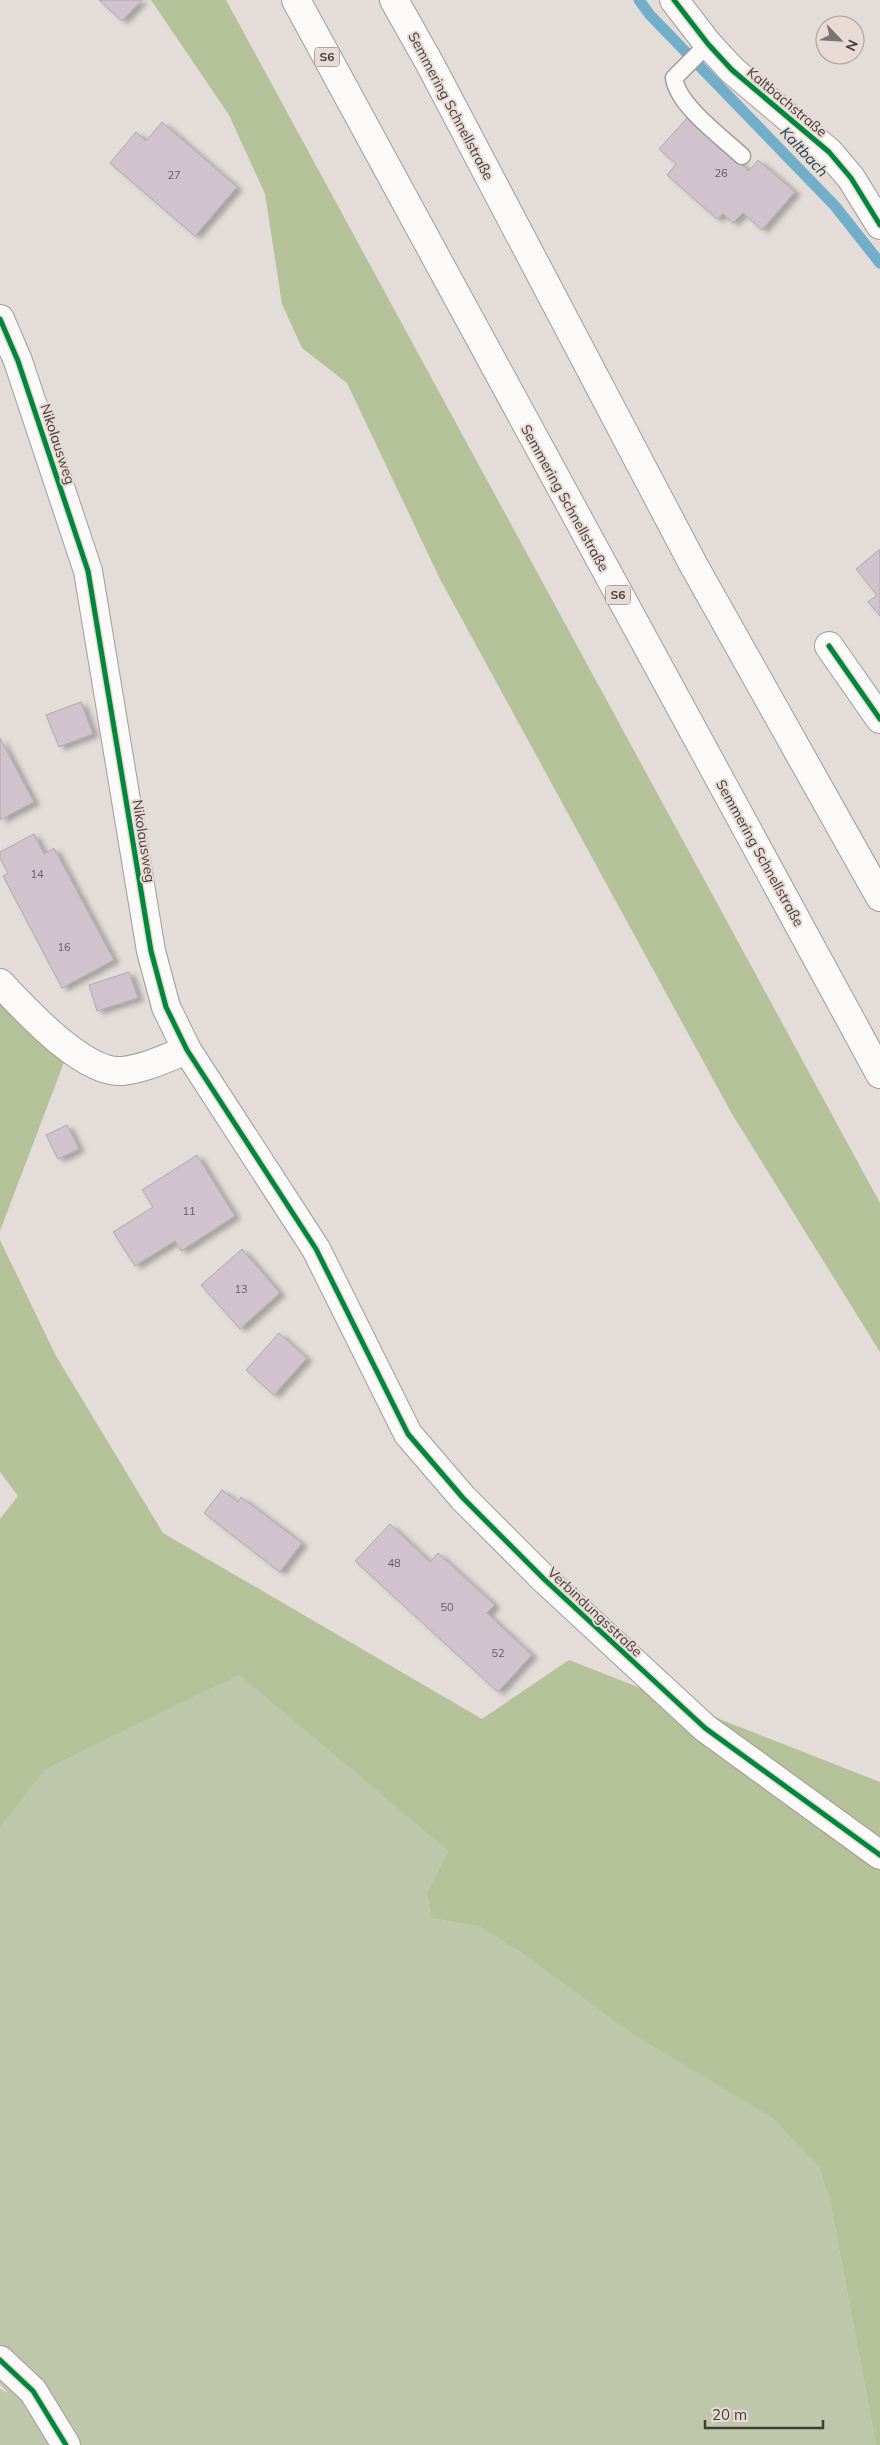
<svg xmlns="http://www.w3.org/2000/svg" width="880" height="2445" viewBox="0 0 880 2445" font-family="Mulish,sans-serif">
<defs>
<filter id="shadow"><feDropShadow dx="5.5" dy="3" stdDeviation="2.5" flood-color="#0004"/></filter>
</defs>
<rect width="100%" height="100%" fill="#e4dcd9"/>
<polygon fill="#bfc7aa" points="239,1675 448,1851 427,1892 431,1918 481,1927 523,1954 629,2032 772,2118 819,2167 830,2201 876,2445 0,2445 0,2389 8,2393 0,2384 0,1828 45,1770"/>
<g fill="#b5c199">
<polygon points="151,0 226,0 880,1203 880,1352 732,1114 440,579 347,383 302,348 282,304 265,194 229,115"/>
<polygon points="0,997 66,1057 0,1231"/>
<polygon points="0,1240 56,1356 163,1533 482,1719 569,1660 880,1782 880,2445 876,2445 830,2201 819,2167 772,2118 629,2032 523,1954 481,1927 431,1918 427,1892 448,1851 239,1675 45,1770 0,1828 0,1519 18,1496 0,1472"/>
</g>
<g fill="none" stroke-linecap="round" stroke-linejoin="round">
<polyline stroke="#72aec8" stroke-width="11" points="639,0 650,15 835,206 880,263"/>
</g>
<g fill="#d0c3cd" stroke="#aea9aa" filter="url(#shadow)">
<polygon points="99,0 142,0 122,21"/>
<polygon points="688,117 749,171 758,160 795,192 762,230 743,213 733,223 723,214 717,219 667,175 676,164 659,149"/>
<polygon points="162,122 237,187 195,236 110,163 136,132 146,141"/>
<polygon points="880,549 880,616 868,602 877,595 856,569"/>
<polygon points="81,702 93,734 59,747 46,715"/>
<polygon points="0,738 34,802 0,820"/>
<polygon points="34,834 44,854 54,848 114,960 62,988 3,876 8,873 0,858 0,852"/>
<polygon points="129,972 138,998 97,1011 89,985"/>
<polygon points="67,1125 79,1149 58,1159 46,1135"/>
<polygon points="197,1155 235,1216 181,1251 175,1241 135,1266 113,1232 153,1207 142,1190"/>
<polygon points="242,1249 280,1293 240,1329 201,1285"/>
<polygon points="279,1333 307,1358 274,1395 246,1370"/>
<polygon points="222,1490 238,1502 241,1497 302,1543 280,1572 204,1513"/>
<polygon points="390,1524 430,1562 438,1553 495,1605 487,1613 532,1655 498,1692 355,1561"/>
</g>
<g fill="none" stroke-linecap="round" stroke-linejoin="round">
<g stroke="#a19c9a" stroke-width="19">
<path id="service" d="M708 44 674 78C678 106 722 137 742 156"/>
</g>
<g stroke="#a19c9a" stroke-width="30">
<g id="minor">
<polyline points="674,0 708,44 732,70 829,152 851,178 880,225"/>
<polyline points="0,319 18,361 88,571 151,951 166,1007 187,1050 316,1249 408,1434 463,1498 545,1580 705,1728 880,1855"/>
<polyline points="829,646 880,719"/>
<path d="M0 983C25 1009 83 1074 122 1071 144 1069 166 1058 187 1050"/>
<polyline points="0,2360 33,2391 66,2445"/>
</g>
</g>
<g stroke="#a19c9a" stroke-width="30">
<g id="motorway">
<polyline points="296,0 880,1074"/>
<polyline points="394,0 430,64 693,564 880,897"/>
</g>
</g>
<use href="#service" stroke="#fbfaf9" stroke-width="16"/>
<use href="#minor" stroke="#fbfaf9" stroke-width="28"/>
<use href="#motorway" stroke="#fbfaf9" stroke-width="28"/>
<g stroke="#e8dbd5" stroke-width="8">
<g id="cycleway">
<polyline points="674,0 708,44 732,70 829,152 851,178 880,225"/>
<polyline points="0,319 18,361 88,571 151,951 166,1007 187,1050 316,1249 408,1434 463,1498 545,1580 705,1728 880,1855"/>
<polyline points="829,646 880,719"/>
<polyline points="0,2360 33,2391 66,2445"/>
</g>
</g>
<use href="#cycleway" stroke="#00873e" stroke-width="5"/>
</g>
<g text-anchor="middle" stroke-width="4" stroke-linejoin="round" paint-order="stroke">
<g font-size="11" fill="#655d5e">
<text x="721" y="177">26</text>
<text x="174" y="179">27</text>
<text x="37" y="878">14</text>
<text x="64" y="951">16</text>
<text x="189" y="1215">11</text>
<text x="241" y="1293">13</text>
<text x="394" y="1567">48</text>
<text x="447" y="1611">50</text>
<text x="498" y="1657">52</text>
</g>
<g fill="#e8dbd5" stroke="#736b68" stroke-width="1">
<rect x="314.5" y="47.5" width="25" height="19" rx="4"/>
<rect x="605.5" y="585.5" width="25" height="19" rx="4"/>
</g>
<g font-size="12" font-weight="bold" fill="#413b39">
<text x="327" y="61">S6</text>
<text x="618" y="599">S6</text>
</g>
<g font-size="14" fill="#413b39" stroke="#e8dbd5">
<text transform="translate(787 102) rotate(40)" y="5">Kaltbachstraße</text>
<text transform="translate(451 106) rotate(62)" y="5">Semmering Schnellstraße</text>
<text transform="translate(58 444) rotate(72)" y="5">Nikolausweg</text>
<text transform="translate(565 498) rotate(61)" y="5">Semmering Schnellstraße</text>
<text transform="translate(144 841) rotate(81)" y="5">Nikolausweg</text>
<text transform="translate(760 853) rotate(61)" y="5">Semmering Schnellstraße</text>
<text transform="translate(595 1612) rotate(43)" y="5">Verbindungsstraße</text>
</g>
<g font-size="15" font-style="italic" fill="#194051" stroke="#e8dbd5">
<text transform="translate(804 152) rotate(47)" y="5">Kaltbach</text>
</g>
</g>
<g transform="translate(840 40) rotate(115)"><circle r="24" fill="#e8dbd5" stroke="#a59b97"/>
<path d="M0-4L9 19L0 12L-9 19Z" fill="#7a7371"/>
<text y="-8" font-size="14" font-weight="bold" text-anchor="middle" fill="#413b39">N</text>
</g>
<path d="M705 2420v8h118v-8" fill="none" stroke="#413b39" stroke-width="2.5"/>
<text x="712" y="2420" font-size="15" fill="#413b39" stroke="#e8dbd5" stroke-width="4" paint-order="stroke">20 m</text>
</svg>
